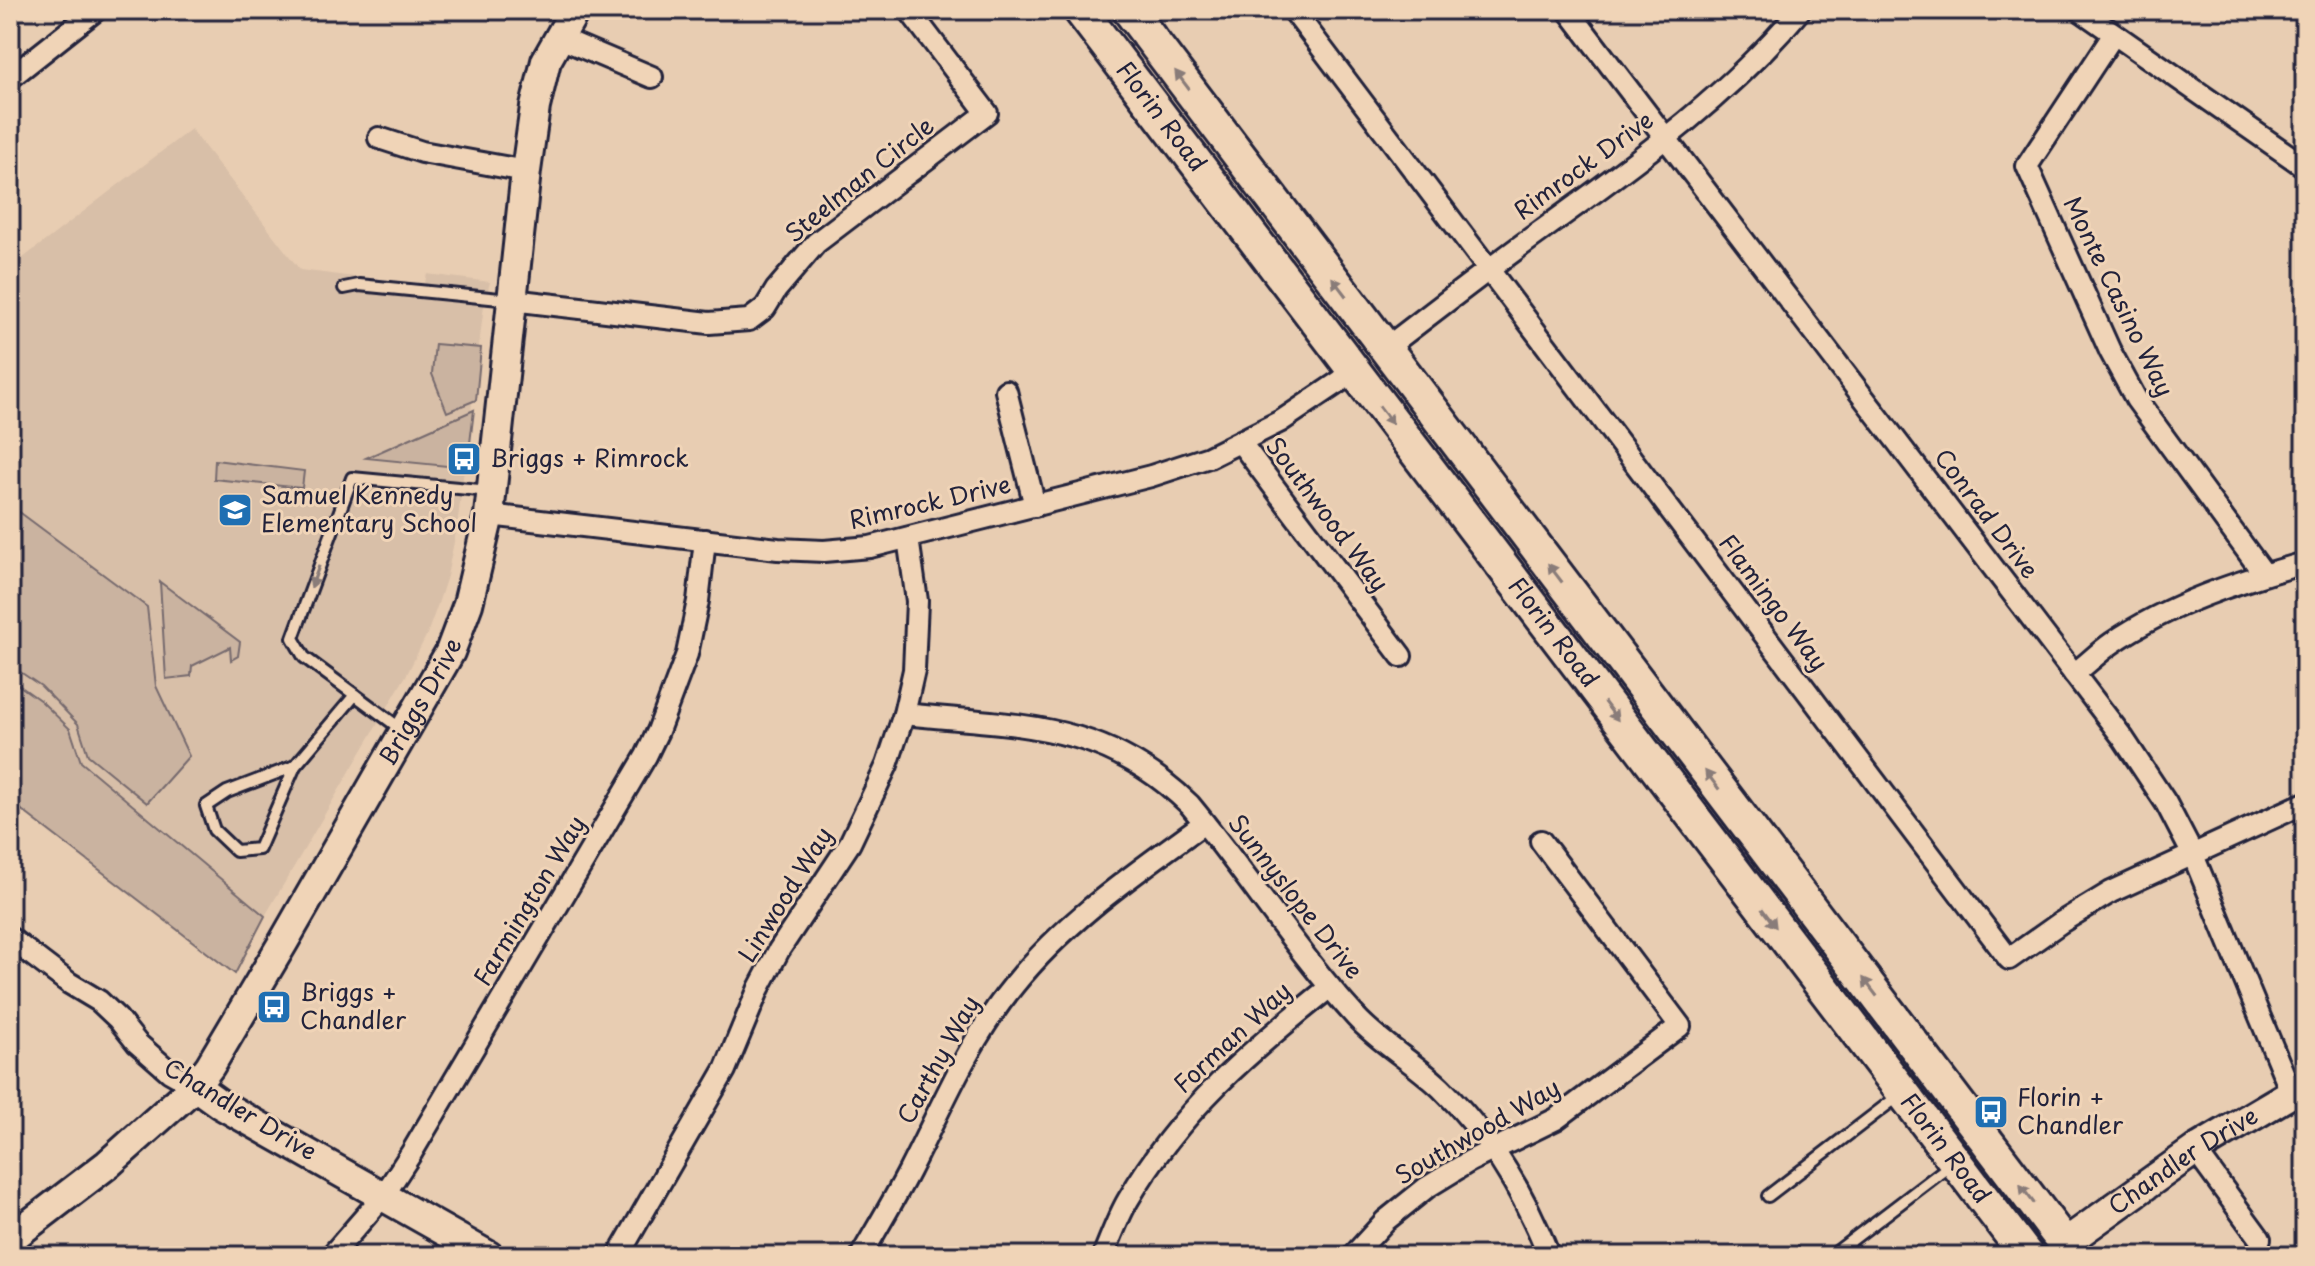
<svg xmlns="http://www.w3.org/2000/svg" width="2315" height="1266" viewBox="0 0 2315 1266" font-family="'Playpen Sans',sans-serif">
<rect width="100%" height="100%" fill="#e8cdb2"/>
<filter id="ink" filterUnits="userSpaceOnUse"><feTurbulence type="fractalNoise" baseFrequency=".0125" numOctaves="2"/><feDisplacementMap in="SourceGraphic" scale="16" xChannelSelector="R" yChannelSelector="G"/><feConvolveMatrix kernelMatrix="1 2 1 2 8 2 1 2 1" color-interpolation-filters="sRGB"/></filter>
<g filter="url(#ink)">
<polygon fill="#d8bfa8" points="191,129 300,270 424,286 427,274 490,282 484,305 457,527 447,576 438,604 427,634 407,674 265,916 81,761 69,729 41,701 10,679 10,268"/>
<g fill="#cab3a0" stroke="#766a6e" stroke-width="2">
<polygon points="435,344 481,348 476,400 447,412 432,374"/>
<polygon points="474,410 467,468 366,458"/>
<polygon points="215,460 304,471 302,488 214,479"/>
<polygon points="10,505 147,607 156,686 189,756 147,803 88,755 78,724 41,686 10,665"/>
<polygon points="160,582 240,642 238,656 231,660 230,647 192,666 191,676 166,679"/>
<polygon points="10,679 41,701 70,729 81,762 265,916 235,974 10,801"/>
</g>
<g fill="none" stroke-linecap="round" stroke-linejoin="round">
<g stroke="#22223b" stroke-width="16">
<g id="lane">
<polyline points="344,288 359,285 510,300"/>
<polyline points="401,729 304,657 293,638 352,478 490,491"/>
<polyline points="295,766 259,849 236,851 214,830 206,806 227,792 295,766 355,695"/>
<polyline points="1768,1196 1901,1094"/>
<polyline points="1831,1256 1953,1163"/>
</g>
</g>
<g stroke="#22223b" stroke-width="26">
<g id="street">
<polyline points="1293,10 2009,959 2060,923 2111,892 2305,803"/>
<polyline points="1568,10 2123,738 2166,803 2193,855 2291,1092"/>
<polyline points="2080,10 2305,167"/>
<polyline points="2114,34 2027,166 2110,351 2136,399 2264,574"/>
<polyline points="558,37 652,77"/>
<polyline points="10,78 96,10"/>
<polyline points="379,138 422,152 526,171"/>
<polyline points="512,300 709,323 749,320 765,308 776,290 816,243 987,113 909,10"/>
<path d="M1386 348C1437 309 1488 269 1541 231 1633 164 1727 98 1800 10"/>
<polyline points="1006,391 1035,506"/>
<polyline points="1241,443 1401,656"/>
<polyline points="489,515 778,549 824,551 870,547 1151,476 1209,457 1281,421 1354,372"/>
<path d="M2074 674C2087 664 2099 652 2112 643 2169 604 2239 581 2305 563"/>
<path d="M904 714C1018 726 1103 720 1190 805 1247 874 1296 951 1356 1017 1381 1044 1414 1062 1441 1088 1490 1136 1524 1192 1549 1256"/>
<polyline points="10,938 69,983 99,1001 118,1019 137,1043 170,1072 195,1086"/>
<polyline points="2195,1150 2260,1239"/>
<polyline points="331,1256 384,1195 412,1152 646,756 658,731 687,654 698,601 705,540"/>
<polyline points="618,1256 725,1070 759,988 779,950 850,843 887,765 904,714 914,670 917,601 908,538"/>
<path d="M861 1256C877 1228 894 1200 909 1171 942 1107 968 1041 1014 985 1067 919 1137 872 1204 823"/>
<path d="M1103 1256C1111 1237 1118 1217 1128 1200 1180 1110 1251 1050 1330 987"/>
<polyline points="1353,1256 1385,1221 1426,1188 1470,1161 1556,1119 1680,1026 1541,841"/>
</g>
</g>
<g stroke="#22223b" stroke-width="34">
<g id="secondary">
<polyline points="195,1086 220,1104 489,1256"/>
<path id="s1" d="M10 1239 108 1164 195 1086 210 1066 284 941 450 652 468 604 489 515 526 171 535 107 546 61 575 10"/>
<path id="s2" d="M2065 1243 2195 1150 2305 1085"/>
</g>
</g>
<g stroke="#22223b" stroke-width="38">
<g id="primary">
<path id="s3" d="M1080 10 2027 1256"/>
<polyline points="1129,10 2074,1256"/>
</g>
</g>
<use href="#lane" stroke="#f0d4b7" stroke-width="10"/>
<use href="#street" stroke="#f0d4b7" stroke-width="20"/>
<use href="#secondary" stroke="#f0d4b7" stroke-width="28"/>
<use href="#primary" stroke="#f0d4b7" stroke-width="32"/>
</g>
<defs><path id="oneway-solid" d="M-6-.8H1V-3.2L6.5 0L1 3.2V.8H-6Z" transform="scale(2)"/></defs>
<g fill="#897b79">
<use href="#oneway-solid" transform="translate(1182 80) rotate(-127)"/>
<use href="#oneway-solid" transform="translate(1339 287) rotate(-127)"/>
<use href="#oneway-solid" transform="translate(1386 415) rotate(53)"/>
<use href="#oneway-solid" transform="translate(1555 573) rotate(-127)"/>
<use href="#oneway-solid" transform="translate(315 577) rotate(110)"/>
<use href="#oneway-solid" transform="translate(1611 711) rotate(53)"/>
<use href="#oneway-solid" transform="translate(1712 780) rotate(-127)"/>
<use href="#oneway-solid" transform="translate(1769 918) rotate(53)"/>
<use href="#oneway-solid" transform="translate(1870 987) rotate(-127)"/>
<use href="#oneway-solid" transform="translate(2027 1194) rotate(-127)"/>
</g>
</g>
<defs>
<g id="bus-square" transform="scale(1.8)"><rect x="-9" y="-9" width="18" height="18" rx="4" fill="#1f6fb2" stroke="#f0d4b7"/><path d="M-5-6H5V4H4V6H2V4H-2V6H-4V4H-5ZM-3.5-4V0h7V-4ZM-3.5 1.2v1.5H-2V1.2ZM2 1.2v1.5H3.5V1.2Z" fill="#fff"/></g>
<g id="school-square" transform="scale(1.8)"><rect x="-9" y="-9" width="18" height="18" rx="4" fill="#1f6fb2" stroke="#f0d4b7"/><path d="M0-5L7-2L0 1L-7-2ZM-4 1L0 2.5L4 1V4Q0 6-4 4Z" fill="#fff"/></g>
</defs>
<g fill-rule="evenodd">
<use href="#bus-square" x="464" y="459"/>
<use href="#school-square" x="235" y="510"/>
<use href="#bus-square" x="274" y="1007"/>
<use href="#bus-square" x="1991" y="1112"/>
</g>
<g text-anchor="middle" stroke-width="6" stroke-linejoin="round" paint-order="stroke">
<g font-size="24" fill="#22223b" stroke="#f0d4b7">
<text dy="8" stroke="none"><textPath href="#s3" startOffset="134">Florin Road</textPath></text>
<text transform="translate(1584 166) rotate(-36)" y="8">Rimrock Drive</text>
<text transform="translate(860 180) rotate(-39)" y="8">Steelman Circle</text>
<text transform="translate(2118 297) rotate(64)" y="8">Monte Casino Way</text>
<text transform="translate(930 503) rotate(-13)" y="8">Rimrock Drive</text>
<text transform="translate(1986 514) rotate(53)" y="8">Conrad Drive</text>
<text transform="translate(1327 515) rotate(53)" y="8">Southwood Way</text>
<text transform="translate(1773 603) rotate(53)" y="8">Flamingo Way</text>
<text dy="8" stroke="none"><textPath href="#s3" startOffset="782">Florin Road</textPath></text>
<text dy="8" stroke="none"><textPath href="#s1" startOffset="686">Briggs Drive</textPath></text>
<text transform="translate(786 895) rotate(-58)" y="8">Linwood Way</text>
<text transform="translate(1295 897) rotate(52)" y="8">Sunnyslope Drive</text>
<text transform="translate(530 901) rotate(-59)" y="8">Farmington Way</text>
<text transform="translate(1233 1038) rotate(-43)" y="8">Forman Way</text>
<text transform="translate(939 1060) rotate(-61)" y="8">Carthy Way</text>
<text transform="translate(240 1110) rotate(31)" y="8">Chandler Drive</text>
<text transform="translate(1478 1132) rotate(-30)" y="8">Southwood Way</text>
<text dy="8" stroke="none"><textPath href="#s3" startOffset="1430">Florin Road</textPath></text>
<text dy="8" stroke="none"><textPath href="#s2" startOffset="144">Chandler Drive</textPath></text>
</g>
<g font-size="24" fill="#22223b" stroke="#f0d4b7" text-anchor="start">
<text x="490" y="467">Briggs + Rimrock</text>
<text x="261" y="504">Samuel Kennedy<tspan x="261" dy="28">Elementary School</tspan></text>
<text x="300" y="1001">Briggs +<tspan x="300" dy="28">Chandler</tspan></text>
<text x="2017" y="1106">Florin +<tspan x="2017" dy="28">Chandler</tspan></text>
</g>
</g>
<rect width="2315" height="1266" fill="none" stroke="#f0d4b7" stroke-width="40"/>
<rect x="20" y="20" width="2275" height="1226" fill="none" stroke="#22223b" stroke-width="3" filter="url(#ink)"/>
</svg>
